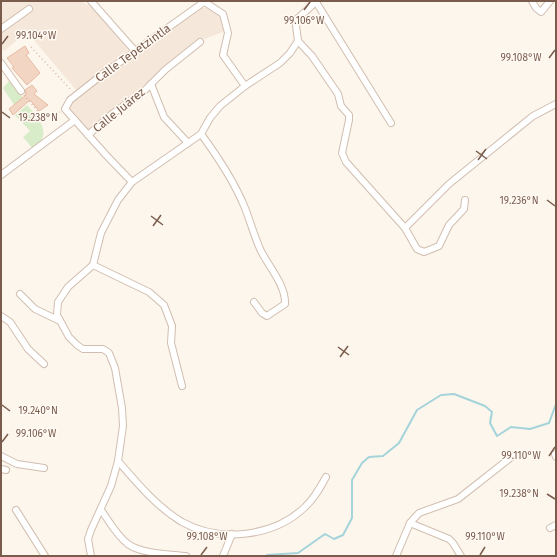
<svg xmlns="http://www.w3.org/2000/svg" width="557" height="557" viewBox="0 0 557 557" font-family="'Fira Sans',sans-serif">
<rect width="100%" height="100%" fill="#fdf6ec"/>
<g fill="#f5e8da">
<polygon points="1,1 80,1 92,7 128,50 78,92 27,32 4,51 1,47"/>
<polygon points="199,8 214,8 220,14 223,32 196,42 88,131 67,109 75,98"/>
</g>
<g fill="#d8ecc9">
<polygon points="10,80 23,98 14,105 3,88"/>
<path d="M27 105C39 118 54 135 33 149L23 137 30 131 15 115Z"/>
</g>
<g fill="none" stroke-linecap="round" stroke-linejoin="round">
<polyline stroke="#a5d3da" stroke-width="2" points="267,555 298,553 325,534 334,539 343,535 352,518 352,480 362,463 369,457 383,456 399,443 417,410 441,395 454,394 485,406 492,412 490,423 497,436 511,427 530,429 549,423 556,404"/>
</g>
<g fill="#f3d5c3" stroke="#e6bba3">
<polygon points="25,46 29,53 26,55 40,73 27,85 12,68 14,67 7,58"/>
<polygon points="32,85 37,91 34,94 48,105 39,111 30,100 13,115 9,109 26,95 25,90"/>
</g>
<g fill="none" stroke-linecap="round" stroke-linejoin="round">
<g stroke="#d1beb0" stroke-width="8">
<g id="street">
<polyline points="91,1 135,51"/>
<polyline points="203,1 223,14 228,33 223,55 245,86"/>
<polyline points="532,1 536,8 541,12 550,1"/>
<polyline points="316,2 391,123"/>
<polyline points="1,29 29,9"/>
<polyline points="298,41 312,56 338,94 341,106 349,115 349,120 342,153 346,162 405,228 417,249 424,252 439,246 449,225 464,209 465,200"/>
<polyline points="1,63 21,91"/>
<polyline points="151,84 164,117 188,143"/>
<path d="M201 134C218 157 234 181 245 208 250 221 254 235 260 249 268 266 286 285 285 304L267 316 262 313 254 302"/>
<polyline points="88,135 112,114 143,92 165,70 200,42"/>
<polyline points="1,175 75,120"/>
<polyline points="132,182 106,155 65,109 70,100 103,74 204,2"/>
<polyline points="405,228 449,184 533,116 556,104"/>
<polyline points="93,265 149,292 164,305 172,326 171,343 182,386"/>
<polyline points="20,294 35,309 60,321"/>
<polyline points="1,316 10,322 28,349 44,364"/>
<polyline points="555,454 556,457"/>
<polyline points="1,456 17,464 44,468"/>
<path d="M118 461C137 483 157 507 182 522 220 543 274 537 305 507 314 499 320 488 326 477"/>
<polyline points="1,469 6,470"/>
<polyline points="16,510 45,556"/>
<path d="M101 510C109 521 117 536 128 544 141 554 170 554 186 556"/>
<polyline points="410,523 419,513 458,499 514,455"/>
<polyline points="550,528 556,525"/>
<polyline points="91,556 88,539 91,530 111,486 118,461 123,426 122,408 115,368 109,353 103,349 83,349 77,345 69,337 57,315 58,302 68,287 93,265 101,233 118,200 132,182 201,134 210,118 220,106 245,86 280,63 290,53 298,41 296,25 297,19 317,1"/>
<polyline points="223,556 232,534"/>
<polyline points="396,556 410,523 449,539 453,543 461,556"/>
</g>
</g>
<g stroke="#d9b8a5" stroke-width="1.5" stroke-dasharray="1 3" stroke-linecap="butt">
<polyline points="31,47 72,91"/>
<polyline points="24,95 44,119 60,112"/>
</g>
<use href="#street" stroke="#fff" stroke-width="6"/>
</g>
<path fill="none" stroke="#7a5c4d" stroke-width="1.5" d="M304 10 310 2M2 44 8 36M549 58 555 50M2 112 10 118M476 151 487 159M478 160 486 149M547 200 555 206M151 216 163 225M153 226 161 215M338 347 349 355M340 357 348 346M2 405 10 411M2 442 8 434M549 456 555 447M547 494 555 499M201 555 207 547M480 555 485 547"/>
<g text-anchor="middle" stroke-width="3" stroke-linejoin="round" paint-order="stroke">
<g font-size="12" fill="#7a5c4d" stroke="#fffaf3">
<text transform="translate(133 53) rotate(-36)" y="4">Calle Tepetzintla</text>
<text transform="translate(119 110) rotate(-39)" y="4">Calle Juárez</text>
</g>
</g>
<g font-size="10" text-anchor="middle" fill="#7a5c4d" stroke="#fffaf3" stroke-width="3" stroke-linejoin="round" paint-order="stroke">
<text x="304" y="24">99.106°W</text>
<text x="36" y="39">99.104°W</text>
<text x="521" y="61">99.108°W</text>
<text x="38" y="121">19.238°N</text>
<text x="519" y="204">19.236°N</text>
<text x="38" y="414">19.240°N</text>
<text x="36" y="437">99.106°W</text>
<text x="521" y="459">99.110°W</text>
<text x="519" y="497">19.238°N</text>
<text x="207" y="540">99.108°W</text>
<text x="485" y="540">99.110°W</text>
</g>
<rect width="557" height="557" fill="none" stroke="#7a5c4d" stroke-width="4"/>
</svg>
